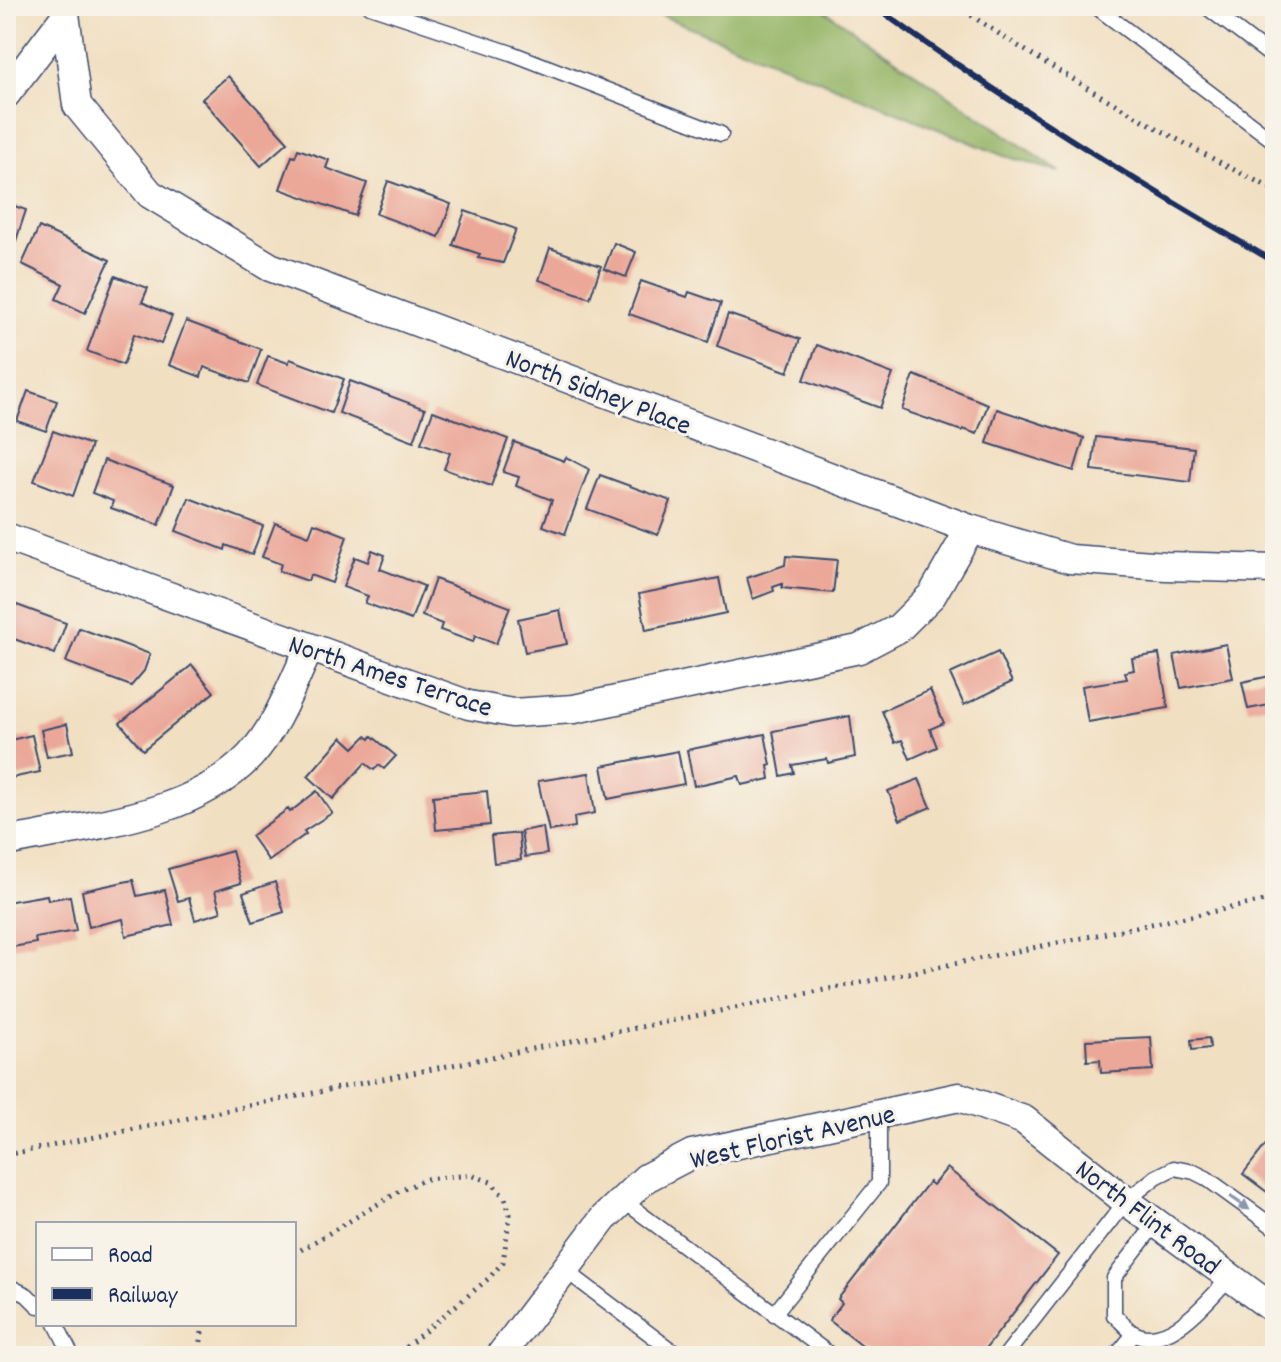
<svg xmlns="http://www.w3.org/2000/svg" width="1281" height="1362" viewBox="0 0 1281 1362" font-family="Dekko,sans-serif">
<rect width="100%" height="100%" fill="#f7f3e8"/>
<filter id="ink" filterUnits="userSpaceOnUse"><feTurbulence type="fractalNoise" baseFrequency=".0125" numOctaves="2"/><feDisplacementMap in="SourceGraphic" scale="16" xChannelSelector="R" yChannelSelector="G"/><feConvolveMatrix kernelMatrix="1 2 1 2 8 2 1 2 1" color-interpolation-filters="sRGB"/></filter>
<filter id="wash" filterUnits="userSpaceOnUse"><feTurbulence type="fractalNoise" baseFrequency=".006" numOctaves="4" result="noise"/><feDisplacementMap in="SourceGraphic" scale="32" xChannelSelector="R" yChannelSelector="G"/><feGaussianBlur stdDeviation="1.8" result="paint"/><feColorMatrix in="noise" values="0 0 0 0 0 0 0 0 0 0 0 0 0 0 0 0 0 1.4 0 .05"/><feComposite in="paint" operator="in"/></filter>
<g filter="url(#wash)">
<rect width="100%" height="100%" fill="#f1dfc1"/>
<polygon fill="#96b567" stroke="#587262" stroke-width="2" points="630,6 818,6 1060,172 1004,156 658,14"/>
<g id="blocks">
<g fill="#eba798">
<polygon points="228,76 288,142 261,166 202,99"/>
<polygon points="298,149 329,160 326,168 367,183 355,216 280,189 292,156 295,157"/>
<polygon points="388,181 451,204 439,237 376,214"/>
<polygon points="6,203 26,210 7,268 6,268"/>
<polygon points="465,211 516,229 503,263 478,258 480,254 453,245"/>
<polygon points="39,227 110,260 85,313 56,299 63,284 22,264"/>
<polygon points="614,243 636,252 626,277 604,269"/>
<polygon points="550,248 601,266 590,298 539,280"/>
<polygon points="115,276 148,288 142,302 172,316 161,344 134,334 123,365 87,351"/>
<polygon points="641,281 687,297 689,292 721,303 708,342 629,314"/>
<polygon points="728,314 800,339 788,372 717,346"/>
<polygon points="186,321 261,349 249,383 204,367 201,377 169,365"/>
<polygon points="817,345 893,374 880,408 804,380"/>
<polygon points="268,356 288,363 290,359 344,379 331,413 257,385"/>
<polygon points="914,375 988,404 977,434 963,429 962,431 902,410"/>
<polygon points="350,381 425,409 414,441 339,413"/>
<polygon points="28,391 57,401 46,431 17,421"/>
<polygon points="997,409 1084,438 1074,471 987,443"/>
<polygon points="433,411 508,439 491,486 444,469 450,453 421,443"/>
<polygon points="53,431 91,445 73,496 34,481"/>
<polygon points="1096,437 1194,448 1190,482 1092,470"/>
<polygon points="514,442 564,461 566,457 589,469 565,534 543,526 552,500 516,486 519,477 503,472"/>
<polygon points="104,460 174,485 159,525 111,508 113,501 92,493"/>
<polygon points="600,475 671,501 658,535 587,509"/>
<polygon points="189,498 263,526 252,555 226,545 225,550 176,531"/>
<polygon points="275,523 309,536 314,523 347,536 332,583 310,575 308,581 279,571 281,564 262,557"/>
<polygon points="372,550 385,555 380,569 424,586 411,620 365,603 368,596 343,587 355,557 368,562"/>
<polygon points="786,556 837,560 833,593 782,588 782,584 773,587 774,591 753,599 747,578 785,565"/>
<polygon points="719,578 726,613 646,630 639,594"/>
<polygon points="435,579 510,607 496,644 475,636 473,642 440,630 442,624 422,616"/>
<polygon points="6,601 66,623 55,654 6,636"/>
<polygon points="560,610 567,644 525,652 518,619"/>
<polygon points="79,628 150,654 144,671 131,686 66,662"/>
<polygon points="1226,644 1233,678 1181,688 1174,655"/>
<polygon points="998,652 1012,682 964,705 950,674"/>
<polygon points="1159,654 1168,708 1088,722 1082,686 1127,679 1125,672 1134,670 1132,658"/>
<polygon points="192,665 214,692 143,750 120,723"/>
<polygon points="1270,676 1275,704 1248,709 1242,682"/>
<polygon points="930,690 944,723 930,729 937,747 910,759 902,740 895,743 882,711"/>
<polygon points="850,716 855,757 828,763 827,759 792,765 794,773 781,776 773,731"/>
<polygon points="67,724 73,752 47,757 41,730"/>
<polygon points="765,734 771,765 768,766 770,779 742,785 739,776 694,786 687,750"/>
<polygon points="32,735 40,772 6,779 6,741"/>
<polygon points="366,736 370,739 372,736 396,756 384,769 379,765 374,770 365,763 333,799 308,776 342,737 354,748"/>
<polygon points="678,751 684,784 608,799 602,766"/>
<polygon points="589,773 595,813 574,817 575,827 549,831 538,781"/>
<polygon points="919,779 931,807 900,820 888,791"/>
<polygon points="317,791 332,813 304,831 306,834 269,861 251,836 288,809 290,812"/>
<polygon points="487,791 490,825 436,830 433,796"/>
<polygon points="543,827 547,854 525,857 521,831"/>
<polygon points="519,833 521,860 494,863 491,836"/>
<polygon points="232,851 241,883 215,891 221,912 195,920 189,898 178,901 168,869"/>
<polygon points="133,880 137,896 165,890 173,925 126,936 123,919 89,927 82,891"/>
<polygon points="275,882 284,912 253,922 243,893"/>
<polygon points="47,895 48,900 70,896 76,931 35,938 36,943 6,948 6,902"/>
<polygon points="1151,1037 1153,1070 1101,1073 1100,1060 1087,1061 1086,1040"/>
<polygon points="1209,1038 1210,1048 1192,1050 1191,1040"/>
<polygon points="1275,1133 1275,1198 1243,1174"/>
<polygon points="947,1168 1058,1255 980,1356 875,1356 829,1320 842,1303 838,1299 929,1182 933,1185"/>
</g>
</g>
</g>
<g filter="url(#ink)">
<use href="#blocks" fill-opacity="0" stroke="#3b496d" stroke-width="2"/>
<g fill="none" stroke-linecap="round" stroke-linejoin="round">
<g stroke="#3b496d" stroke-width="17">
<g id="service">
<polyline points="370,6 511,53 721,134"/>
<polyline points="1095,6 1275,142"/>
<polyline points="1205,6 1275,59"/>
<polyline points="621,1199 832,1356"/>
<path d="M1156 1223 1114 1278V1315C1120 1320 1126 1328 1132 1332 1167 1354 1209 1299 1230 1277"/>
<polyline points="565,1270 679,1356"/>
<polyline points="6,1285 27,1295 38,1306"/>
<polyline points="774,1314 879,1183 879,1114"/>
<polyline points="56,1324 72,1356"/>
<polyline points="1005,1356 1126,1201 1156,1177 1174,1168 1194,1172 1206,1178 1275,1228"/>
<polyline points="1116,1356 1134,1334"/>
</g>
</g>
<g stroke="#3b496d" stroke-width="31">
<g id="minor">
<polyline points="64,6 77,105 150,194 270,267 970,529 1070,559 1166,566 1275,569"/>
<polyline points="6,94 64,18"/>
<polyline points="6,537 469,705 512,713 574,709 859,649 899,628 932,595 970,529"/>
<path d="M6 842C87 825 191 818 250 756 277 727 292 684 309 649"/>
<polyline points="500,1356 604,1218 646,1178 692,1154 959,1097 1024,1120 1126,1201 1275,1310"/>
</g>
</g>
<g stroke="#3b496d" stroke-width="5" stroke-dasharray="2 6" stroke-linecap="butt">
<path d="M958 6C1004 39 1054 68 1103 97 1160 130 1216 162 1275 190"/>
<polyline points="6,1155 1275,899"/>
<polyline points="294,1254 400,1191 425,1179 471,1175 491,1182 505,1198 510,1214 503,1262 488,1279 395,1356"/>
<polyline points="203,1324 200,1349 204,1356"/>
</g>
<use href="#service" stroke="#fff" stroke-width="14"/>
<use href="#minor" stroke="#fff" stroke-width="28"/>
<path stroke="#1b2f5e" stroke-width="6" d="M874 6C1003 100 1137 183 1275 262"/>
</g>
<defs><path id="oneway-solid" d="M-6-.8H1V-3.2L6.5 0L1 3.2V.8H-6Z" transform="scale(2)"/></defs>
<use fill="#8d97ae" href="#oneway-solid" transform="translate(1240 1203) rotate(35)"/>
</g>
<g text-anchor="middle" stroke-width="6" stroke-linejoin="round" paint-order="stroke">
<g font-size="28" fill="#1b2f5e" stroke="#f7f3e8">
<text transform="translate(599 390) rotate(21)" y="10">North Sidney Place</text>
<text transform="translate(391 674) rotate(18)" y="10">North Ames Terrace</text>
<text transform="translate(792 1135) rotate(-13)" y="10">West Florist Avenue</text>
<text transform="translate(1149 1216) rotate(37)" y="10">North Flint Road</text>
</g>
</g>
<rect width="1281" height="1362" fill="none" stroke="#f7f3e8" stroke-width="32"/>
<rect x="36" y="1222" width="260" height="104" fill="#f7f3e8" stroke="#9fa5b1" stroke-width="2"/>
<rect x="52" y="1248" width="40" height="12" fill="#ffffff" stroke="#9fa5b1" stroke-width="2"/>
<text x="108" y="1262" font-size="24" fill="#1b2f5e">Road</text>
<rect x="52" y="1288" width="40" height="12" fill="#1b2f5e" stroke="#9fa5b1" stroke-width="2"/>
<text x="108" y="1302" font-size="24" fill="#1b2f5e">Railway</text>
</svg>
